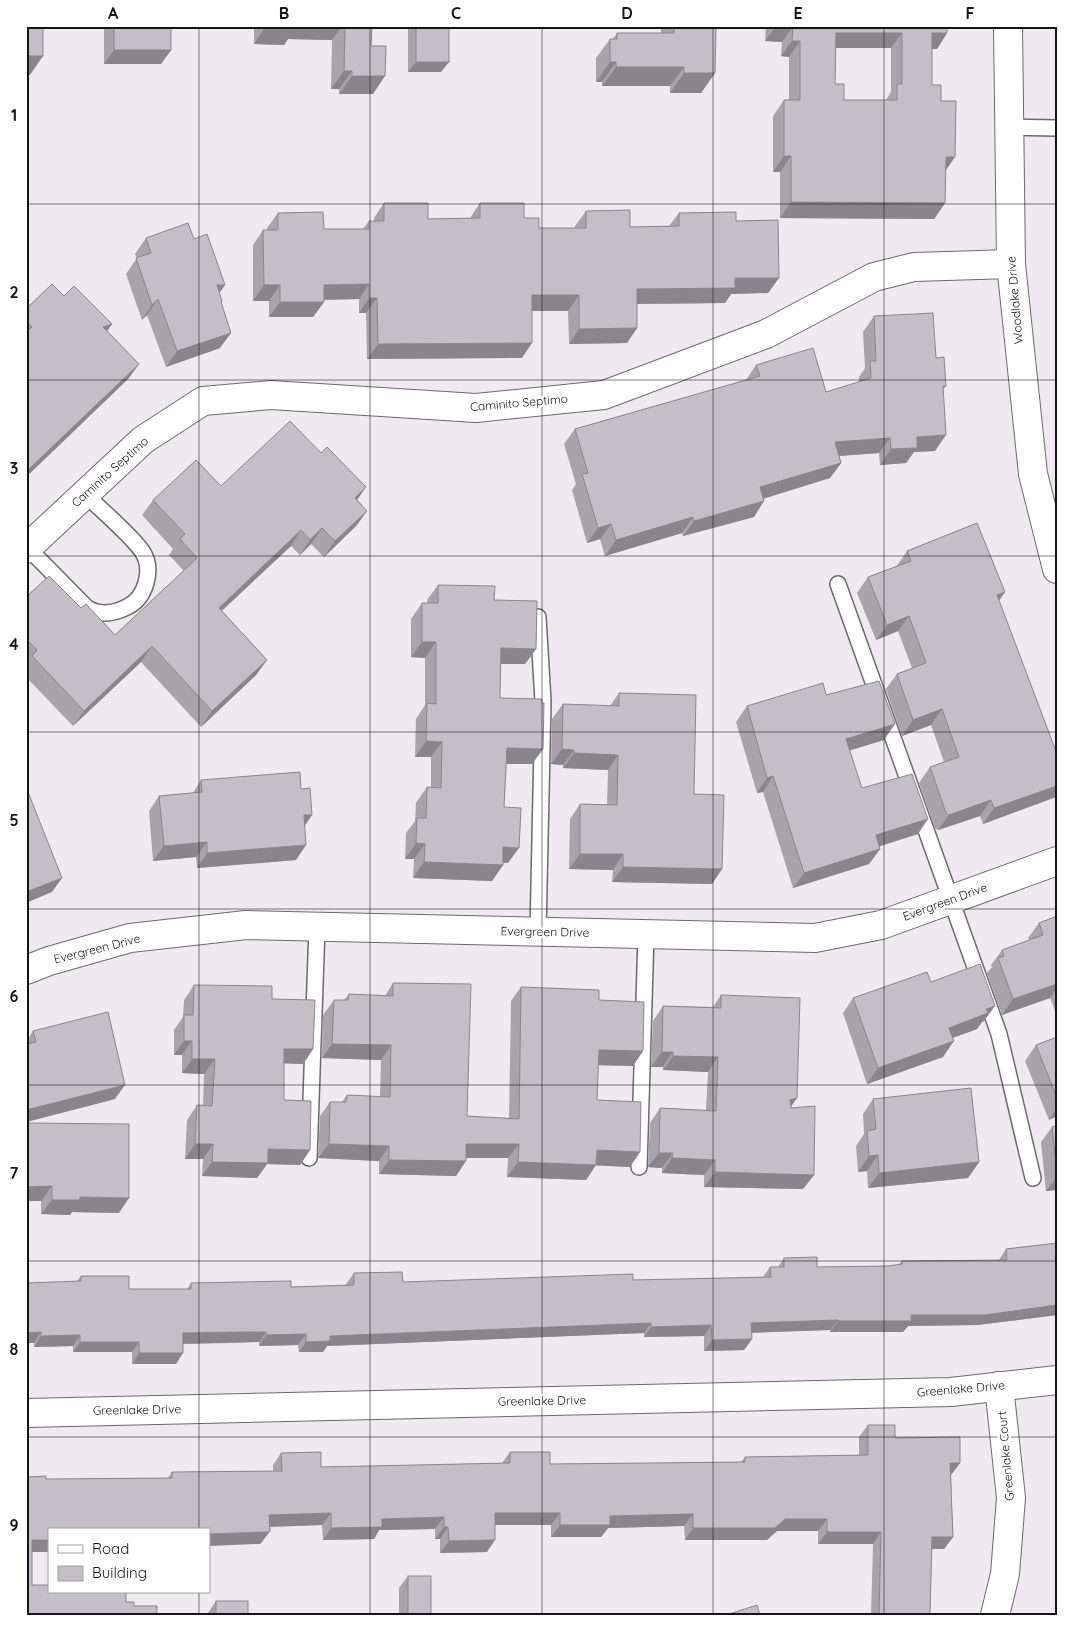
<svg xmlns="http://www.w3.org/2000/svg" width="1083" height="1641" viewBox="0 0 1083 1641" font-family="Quicksand,sans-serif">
<rect width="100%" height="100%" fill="#efeaf0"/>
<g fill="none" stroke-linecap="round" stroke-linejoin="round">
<g stroke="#6d686e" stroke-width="18">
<g id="service">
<polyline points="1009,127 1057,128"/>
<path d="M28 548 87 608C100 616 113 614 127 607 146 598 154 569 142 551 130 534 101 510 85 494"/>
<polyline points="838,584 999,1034 1033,1178"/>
<polyline points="538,617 543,701 538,932"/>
<polyline points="309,1158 317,927"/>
<polyline points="639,1167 646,935"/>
</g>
</g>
<g stroke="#6d686e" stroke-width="30">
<g id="minor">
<polyline points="1008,26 1011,264 1033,474 1057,569"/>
<polyline points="26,549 143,440 203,401 271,395 476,408 604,395 766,334 874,277 914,267 1011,264"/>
<polyline points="26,970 49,961 130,938 246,925 815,938 881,925 1057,861"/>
<polyline points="26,1413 951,1392 1057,1380"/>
<polyline points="995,1615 1005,1574 1011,1498 999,1386"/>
</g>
</g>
<use href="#service" stroke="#fff" stroke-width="15"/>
<use href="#minor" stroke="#fff" stroke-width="28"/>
</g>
<g fill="#a9a4aa" fill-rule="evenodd">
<polygon points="104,26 171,26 171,50 161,64 104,64"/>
<polygon points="254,26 372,26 371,46 373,94 339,94 339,89 331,89 332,40 288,39 284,45 254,44"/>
<polygon points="408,26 449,26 441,72 408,72"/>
<polygon points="661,26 716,26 715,73 701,93 670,93 670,86 602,86 602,82 596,82 596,58 610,39 613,39 617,33 661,33"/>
<path d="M766 26H947V33L937 49H932V85L941 101 945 171V203L934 219 780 218V172H773V116L784 100H789V57L781 56 782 42 765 41ZM836 48H891V92L886 100H844L835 84Z"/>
<polygon points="384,203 428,219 470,218 480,203 524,218 539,228 575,228 575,226 586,211 630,227 669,226 679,213 736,221 779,278 768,293 731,294 725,303 637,304 637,328 627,343 569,344 568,311 532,311 522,358 367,359 366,313 359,313 359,299 324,300 324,302 313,317 269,317 269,301 253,301 253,245 263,230 267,230 267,228 278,213 324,229 363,229 369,221 374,221 374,218"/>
<polygon points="146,238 194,239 220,293 221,303 220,348 166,367 147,315 142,320 126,274 137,258 135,254"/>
<polygon points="64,296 107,331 139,364 128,379 26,477 26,309"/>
<polygon points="874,316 936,358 946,386 943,390 935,451 914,452 906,463 880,465 879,453 839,456 841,463 830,478 764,498 754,517 683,536 682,533 605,556 600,539 587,543 572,490 576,484 564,444 575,429 746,380 756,365 826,392 859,382 859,377 865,368 863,332"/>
<polygon points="221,486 357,500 367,511 356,526 324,557 311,544 300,555 291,546 222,611 267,660 256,675 201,727 141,662 73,726 26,677 26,597 115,635 184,571 169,555 173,549 142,515 153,500"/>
<polygon points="907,551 999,600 1056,797 983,824 980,816 938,830 935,828 919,783 930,767 944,762 931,725 902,736 886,689 897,674 912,668 898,631 876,640 857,593 868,577 896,567"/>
<polygon points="438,585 494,600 536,649 525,664 500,664 500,698 543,749 532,764 506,764 504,807 508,863 503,863 503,865 492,881 413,878 414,859 405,859 406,833 415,821 416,803 427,787 431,787 431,757 415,757 416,719 425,705 425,658 411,657 411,619 422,603 427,603 427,600"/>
<polygon points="619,693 694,794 722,869 712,884 612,882 613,870 569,869 570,819 580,804 607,805 608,770 563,768 563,765 551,764 552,719 563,704 610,706"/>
<polygon points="747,706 884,740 849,750 862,788 918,834 879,846 880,849 869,864 793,888 763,792 757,793 736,722"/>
<polygon points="201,780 305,826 296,860 197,868 196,857 153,861 149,811 159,796 193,793"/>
<polygon points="1057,916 1057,1016 1050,998 1002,1015 987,973 992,967 991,965 1002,950 1029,940 1028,938 1039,923"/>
<polygon points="931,982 984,1021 982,1022 977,1029 953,1038 943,1057 867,1084 843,1013 853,998"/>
<polygon points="393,983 467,1116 509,1118 511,1001 521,987 599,1000 643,1051 633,1066 598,1065 597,1100 630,1167 596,1165 586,1180 507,1177 508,1158 466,1158 456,1176 379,1174 379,1161 318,1158 320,1116 330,1102 342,1102 347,1095 380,1097 381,1060 322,1058 323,1015 334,1000 344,1000 349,994 385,996"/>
<polygon points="194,985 272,999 313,1049 303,1064 284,1063 284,1100 310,1150 300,1165 267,1164 257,1178 202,1176 203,1159 185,1159 187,1120 197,1105 203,1105 204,1074 182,1073 182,1055 174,1055 174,1030 183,1017 184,1000"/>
<polygon points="721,995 797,1098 791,1106 814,1175 803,1189 704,1187 704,1175 662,1173 662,1168 648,1167 650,1123 660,1108 706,1110 708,1072 663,1070 663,1067 651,1067 653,1021 663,1006 713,1007"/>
<polygon points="33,1031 115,1099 26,1122 26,1042"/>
<polygon points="1057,1037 1057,1116 1049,1120 1025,1061 1036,1045"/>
<polygon points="873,1099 979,1162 968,1178 868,1188 867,1171 858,1172 856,1146 864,1134 863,1114"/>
<polygon points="26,1123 119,1213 72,1212 70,1215 41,1214 41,1201 26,1201"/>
<polygon points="1057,1123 1057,1190 1046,1191 1041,1142 1052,1127 1054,1127"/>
<polygon points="1057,1243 1057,1315 977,1325 908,1326 903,1332 830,1332 830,1330 751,1333 752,1339 744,1350 704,1351 704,1336 644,1337 644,1333 327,1346 323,1352 299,1352 298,1345 259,1346 259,1342 232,1343 183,1344 176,1364 132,1364 132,1352 73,1352 73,1346 34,1347 34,1343 26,1343 81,1276 129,1289 187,1289 191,1283 291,1287 346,1285 346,1284 354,1273 403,1282 633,1280 763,1277 770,1267 778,1267 784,1258 817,1267 888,1266 899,1264 902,1261 999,1260 1006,1249"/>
<polygon points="868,1425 895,1438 960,1463 951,1475 953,1537 944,1549 932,1549 930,1615 871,1615 873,1544 818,1544 818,1531 777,1531 767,1540 685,1540 684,1526 608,1528 601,1537 551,1537 551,1525 495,1525 487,1552 440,1553 440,1539 435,1539 435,1529 379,1530 374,1539 323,1540 322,1525 270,1527 270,1531 261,1543 259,1544 209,1530 49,1530 49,1552 32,1552 32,1585 126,1602 134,1606 26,1615 27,1477 46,1479 168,1478 172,1472 273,1471 273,1465 281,1453 321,1467 502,1463 510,1452 550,1464 741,1462 745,1457 859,1455 859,1437"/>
<polygon points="408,1576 431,1615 399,1615 399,1588"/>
<polygon points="216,1601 248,1615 208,1615 208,1613"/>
</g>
<g fill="#89868b">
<polygon points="266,26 342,26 332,40 288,39 284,45 254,44"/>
<polygon points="776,26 793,26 782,42 765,41"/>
<polygon points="836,33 902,33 891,48 825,48"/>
<polygon points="932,33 947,33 937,49 922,49"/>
<polygon points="792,41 800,41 789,57 781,56"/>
<polygon points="114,50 171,50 161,64 104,64"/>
<polygon points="26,56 43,56 30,75 26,75"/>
<polygon points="416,62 449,62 441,72 408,72"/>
<polygon points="610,62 616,62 602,82 596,82"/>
<polygon points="616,67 684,67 670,86 602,86"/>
<polygon points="344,71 352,71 339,89 331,89"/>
<polygon points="684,73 715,73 701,93 670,93"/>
<polygon points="352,76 385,76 373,94 339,94"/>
<polygon points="784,156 791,156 780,172 773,172"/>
<polygon points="946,157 955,157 944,173"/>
<polygon points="791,202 945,203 934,219 780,218"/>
<polygon points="735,278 779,278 768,293 731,294 725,303 626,304 637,289"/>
<polygon points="369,284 359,299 313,300 324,285"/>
<polygon points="217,285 225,285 214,301"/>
<polygon points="264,285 280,285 269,301 253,301"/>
<polygon points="532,295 579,295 568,311 522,311"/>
<polygon points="369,298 377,298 366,313 359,313"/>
<polygon points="158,299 147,315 142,320 152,305"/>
<polygon points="280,302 324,302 313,317 269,317"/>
<polygon points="112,324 102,339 103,327"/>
<polygon points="637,328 627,343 569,344 579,329"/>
<polygon points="231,333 220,348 166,367 177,351"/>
<polygon points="532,343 522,358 367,359 378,344"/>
<polygon points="139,364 128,379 26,477 26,473 28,470"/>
<polygon points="946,435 935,451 914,452 906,463 880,465 891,449 917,437"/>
<polygon points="890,438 879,453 824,457 835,442"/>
<polygon points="841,463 830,478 750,503 760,487"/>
<polygon points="366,487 355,503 355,498"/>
<polygon points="764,501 754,517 683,536 694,521"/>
<polygon points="367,511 356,526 324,557 335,541"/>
<polygon points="693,517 682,533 605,556 616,540"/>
<polygon points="611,524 600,539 587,543 598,528"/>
<polygon points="322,528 311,544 300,555 310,540"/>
<polygon points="301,530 291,546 208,623 219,608"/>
<polygon points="1005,592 994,608 997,595"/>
<polygon points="909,616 898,631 876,640 887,625"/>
<polygon points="422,642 436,642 425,658 411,657"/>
<polygon points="152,646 141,662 73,726 84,711"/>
<polygon points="501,648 536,649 525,664 490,664"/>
<polygon points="267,660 256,675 201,727 212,711"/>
<polygon points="942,709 931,725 902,736 913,720"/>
<polygon points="895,724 884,740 835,755 846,739"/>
<polygon points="426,741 442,742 431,757 415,757"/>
<polygon points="507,748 543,749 532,764 496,764"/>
<polygon points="562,749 574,750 563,765 551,764"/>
<polygon points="574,753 618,755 608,770 563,768"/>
<polygon points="773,776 763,792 757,793 767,778"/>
<polygon points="1057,786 1056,797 983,824 994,808"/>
<polygon points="991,800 980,816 938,830 949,815"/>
<polygon points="304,815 312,815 302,830"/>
<polygon points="928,819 918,834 865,851 876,835"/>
<polygon points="207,842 196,857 153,861 164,846"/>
<polygon points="416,843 425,844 414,859 405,859"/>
<polygon points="306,845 296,860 197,868 207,853"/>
<polygon points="503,847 519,848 508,863 492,862"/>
<polygon points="880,849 869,864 793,888 804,873"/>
<polygon points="580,854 623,854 613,870 569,869"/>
<polygon points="424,862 503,865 492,881 413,878"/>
<polygon points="623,867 722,869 712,884 612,882"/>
<polygon points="62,878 52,892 26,903 26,892"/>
<polygon points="1057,984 1057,988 1050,998 1002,1015 1013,999"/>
<polygon points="995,1006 984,1021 982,1022 977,1029 938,1043 949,1028 986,1009"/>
<polygon points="184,1041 192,1041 182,1055 174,1055"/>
<polygon points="954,1041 943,1057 867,1084 878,1068"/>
<polygon points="332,1044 391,1045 381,1060 322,1058"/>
<polygon points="284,1049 313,1049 303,1064 274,1063"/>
<polygon points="599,1050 643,1051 633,1066 589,1065"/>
<polygon points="662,1052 673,1052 663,1067 651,1067"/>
<polygon points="673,1056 718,1057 708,1072 663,1070"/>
<polygon points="192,1059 215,1059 204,1074 182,1073"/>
<polygon points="125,1085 115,1099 26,1122 26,1110"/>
<polygon points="797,1098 787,1112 790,1100"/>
<polygon points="1057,1108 1057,1116 1049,1120"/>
<polygon points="195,1144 213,1144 203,1159 185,1159"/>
<polygon points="329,1144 389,1146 379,1161 318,1158"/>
<polygon points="466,1144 519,1144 508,1158 456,1158"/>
<polygon points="268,1149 310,1150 300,1165 267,1164 257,1178 202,1176 212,1162"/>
<polygon points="597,1150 640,1152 630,1167 586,1165"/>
<polygon points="659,1153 673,1153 662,1168 648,1167"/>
<polygon points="878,1155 867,1171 858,1172 869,1156"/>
<polygon points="672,1158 715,1160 704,1175 662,1173"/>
<polygon points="389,1160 466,1161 456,1176 379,1174"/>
<polygon points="518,1162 596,1165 586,1180 507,1177"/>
<polygon points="979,1162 968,1178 868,1188 879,1173"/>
<polygon points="715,1172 814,1175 803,1189 704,1187"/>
<polygon points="1057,1177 1057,1190 1046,1191"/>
<polygon points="52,1186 41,1201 26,1201 26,1187"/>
<polygon points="80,1197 129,1198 119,1213 72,1212 70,1215 41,1214 52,1200"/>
<polygon points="1057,1305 1057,1315 977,1325 908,1326 903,1332 830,1332 838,1321 911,1315"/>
<polygon points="838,1320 830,1330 744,1333 751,1323"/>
<polygon points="651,1323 644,1333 327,1346 323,1352 299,1352 306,1342 330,1336"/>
<polygon points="711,1325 704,1336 644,1337 651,1327"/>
<polygon points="41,1332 34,1343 26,1343 26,1333"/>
<polygon points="266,1332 259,1342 176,1344 183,1333"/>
<polygon points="306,1334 298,1345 259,1346 266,1335"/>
<polygon points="80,1335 73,1346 34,1347 41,1336"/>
<polygon points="752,1339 744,1350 704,1351 712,1340"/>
<polygon points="80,1342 139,1342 132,1352 73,1352"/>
<polygon points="139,1353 183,1353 176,1364 132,1364"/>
<polygon points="950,1463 960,1463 951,1475 942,1475"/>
<polygon points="331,1513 322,1525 261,1527 269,1515"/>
<polygon points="495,1513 560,1513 551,1525 486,1525"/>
<polygon points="693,1514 684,1526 608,1528 601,1537 551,1537 560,1525 610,1516"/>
<polygon points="444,1517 435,1529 379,1530 374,1539 323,1540 331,1528 382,1519"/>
<polygon points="785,1519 827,1519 818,1531 777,1531 767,1540 685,1540 693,1528"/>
<polygon points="444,1527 448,1527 440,1539 435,1539"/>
<polygon points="270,1531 261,1543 259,1544 209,1546 209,1534"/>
<polygon points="827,1532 881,1532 873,1544 818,1544"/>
<polygon points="932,1537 953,1537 944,1549 924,1549"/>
<polygon points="32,1540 49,1540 49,1552 26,1552"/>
<polygon points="495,1540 487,1552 440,1553 449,1541"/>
</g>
<g fill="#c4bfc6" stroke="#89868b" fill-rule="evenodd">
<rect x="26" y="26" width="17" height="30"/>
<rect x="114" y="26" width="57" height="24"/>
<polygon points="345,26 372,26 371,46 386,46 385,76 352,76 352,71 344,71"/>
<rect x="416" y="26" width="33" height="36"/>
<polygon points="674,26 716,26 715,73 684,73 684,67 616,67 616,62 610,62 610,39 617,39 617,33 674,33"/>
<path d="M793 26H947V33H932V85H941V101H956L955 157H946L945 203 791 202V156H784V100H800V41H792ZM836 33H902V84H897V100H844V84H835Z"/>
<polygon points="384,203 428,203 428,219 480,218 480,203 524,203 524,218 539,218 539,228 586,228 586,211 630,210 630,227 679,226 679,213 736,212 736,221 778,220 779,278 735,278 735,288 637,289 637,328 579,329 579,295 532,295 532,343 378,344 377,298 369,298 369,284 324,285 324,302 280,302 280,285 264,285 263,230 278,230 278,213 323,212 324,229 369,229 369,221 384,221"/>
<polygon points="188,223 194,239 207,234 225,285 217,285 222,301 221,302 231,333 177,351 158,299 152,305 136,258 151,253 146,238"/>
<polygon points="52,284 64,296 74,286 112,324 103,327 139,364 28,470 26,469 26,332 32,327 26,322 26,309"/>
<polygon points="933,313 936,358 944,357 946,386 943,386 946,435 917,437 917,448 891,449 890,438 835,442 841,463 760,487 764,501 694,521 693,517 616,540 611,524 598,528 582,474 588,473 575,429 760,376 756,365 813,348 826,392 871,378 870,361 876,361 874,316"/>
<polygon points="290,421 321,453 327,447 366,487 355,498 367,511 335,541 322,528 310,540 301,530 219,608 267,660 212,711 152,646 84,711 32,656 37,650 26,639 26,597 49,576 81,608 86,604 115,635 197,558 180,539 185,534 153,500 196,460 221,486"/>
<polygon points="977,523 1005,592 997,595 1057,754 1057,786 994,808 991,800 949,815 946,813 930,767 959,757 942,709 913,720 897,674 926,663 909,616 887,625 868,577 911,561 907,551"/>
<polygon points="438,585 495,586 494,600 537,601 536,649 501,648 500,698 542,699 542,703 544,703 543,749 507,748 504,807 521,808 519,848 503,847 503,865 424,862 425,844 416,843 417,818 426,818 427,787 441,788 442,742 426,741 427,703 436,704 436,642 422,642 422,603 438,603"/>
<polygon points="879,681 895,724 846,739 862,788 912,774 928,819 876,835 880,849 804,873 773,776 767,778 747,706 823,683 826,695"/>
<polygon points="619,693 696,695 694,794 724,795 722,869 623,867 623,854 580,854 580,804 617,805 618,755 574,753 574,750 562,749 563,704 619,706"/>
<polygon points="300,772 301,789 310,788 312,815 304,815 306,845 207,853 207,842 164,846 159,796 202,792 201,780"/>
<polygon points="26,787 62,878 26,892"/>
<polygon points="1057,916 1057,984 1013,999 998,958 1004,956 1002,950 1043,935 1039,923"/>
<polygon points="980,964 995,1006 986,1009 988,1013 949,1028 954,1041 878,1068 853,998 927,972 931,982"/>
<polygon points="393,983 471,984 467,1116 519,1119 521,987 599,990 599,1000 644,1002 643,1051 599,1050 597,1100 641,1102 640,1152 597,1150 596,1165 518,1162 519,1144 466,1144 466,1161 389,1160 389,1146 329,1144 330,1102 346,1102 347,1095 390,1097 391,1045 332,1044 334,1000 348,1000 349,994 393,996"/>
<polygon points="194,985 272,986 272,999 315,1000 313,1049 284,1049 284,1100 311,1101 310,1150 268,1149 268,1163 212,1162 213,1144 195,1144 197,1105 212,1106 215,1059 192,1059 192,1041 184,1041 184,1015 193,1015"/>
<polygon points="721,995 800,998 797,1098 790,1100 791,1108 815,1106 814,1175 715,1172 715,1160 672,1158 673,1153 659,1153 660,1108 716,1111 718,1057 673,1056 673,1052 662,1052 663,1006 721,1008"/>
<polygon points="108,1012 125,1085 26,1110 26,1044 36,1042 33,1031"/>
<polygon points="1057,1037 1057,1098 1036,1045"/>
<polygon points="971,1088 979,1162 879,1173 878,1155 869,1156 867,1131 876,1129 873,1099"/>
<polygon points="26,1123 129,1124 129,1198 80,1197 80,1200 52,1200 52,1186 26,1187"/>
<polygon points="1057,1126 1057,1172 1052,1127"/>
<polygon points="1057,1243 1057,1305 985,1315 911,1315 911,1321 838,1321 838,1320 751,1323 752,1339 712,1340 711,1325 651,1327 651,1323 330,1336 330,1341 306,1342 306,1334 266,1335 266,1332 239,1332 183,1333 183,1353 139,1353 139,1342 80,1342 80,1335 41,1336 41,1332 26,1333 26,1283 81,1281 81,1276 129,1276 129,1289 191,1289 191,1283 238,1282 291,1281 291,1287 354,1285 354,1273 402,1272 403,1282 633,1274 633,1280 771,1277 770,1267 784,1267 784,1258 817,1257 817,1267 888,1266 902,1264 902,1261 1007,1260 1006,1249"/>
<polygon points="868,1425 895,1425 895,1438 960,1437 960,1463 950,1463 953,1537 932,1537 930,1615 879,1615 881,1532 827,1532 827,1519 785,1519 775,1528 693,1528 693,1514 610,1516 610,1525 560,1525 560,1513 495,1513 495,1540 449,1541 448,1527 444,1527 444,1517 382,1519 382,1527 331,1528 331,1513 269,1515 270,1531 268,1532 209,1534 209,1530 49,1530 49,1540 32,1540 32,1585 49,1585 49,1592 126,1592 126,1602 134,1602 134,1606 157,1606 157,1615 26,1615 26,1474 27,1474 27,1477 46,1476 46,1479 172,1478 172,1472 282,1471 281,1453 321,1452 321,1467 510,1463 510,1452 550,1452 550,1464 745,1462 745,1457 868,1455"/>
<rect x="408" y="1576" width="23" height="39"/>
<rect x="216" y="1601" width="32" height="14"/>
<polygon points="757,1605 760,1615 726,1615"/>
</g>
<path fill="none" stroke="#141315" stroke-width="1" stroke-opacity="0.55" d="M199 26V1530M370 26V1615M542 26V1615M713 26V1615M884 26V1615M26 204H1057M26 380H1057M26 556H1057M26 732H1057M26 909H1057M26 1085H1057M26 1261H1057M26 1437H1057M199 1592V1615"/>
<g text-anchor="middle" stroke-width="5" stroke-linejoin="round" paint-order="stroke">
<g font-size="12" fill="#141315" stroke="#fff">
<text transform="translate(1015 300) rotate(-95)" y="4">Woodlake Drive</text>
<text transform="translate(519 403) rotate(-5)" y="4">Caminito Septimo</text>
<text transform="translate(110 472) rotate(-42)" y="4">Caminito Septimo</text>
<text transform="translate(945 902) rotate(-20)" y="4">Evergreen Drive</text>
<text transform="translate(545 932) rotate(1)" y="4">Evergreen Drive</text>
<text transform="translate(97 949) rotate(-14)" y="4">Evergreen Drive</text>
<text transform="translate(961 1389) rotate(-5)" y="4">Greenlake Drive</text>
<text transform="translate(542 1401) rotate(-1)" y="4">Greenlake Drive</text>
<text transform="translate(137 1410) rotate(-1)" y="4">Greenlake Drive</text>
<text transform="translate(1006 1456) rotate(-95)" y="4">Greenlake Court</text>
</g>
</g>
<rect width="1083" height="1641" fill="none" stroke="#ffffff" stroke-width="55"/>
<rect x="48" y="1528" width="162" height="65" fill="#ffffff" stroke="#a1a1a1"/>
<rect x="58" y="1545" width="25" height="8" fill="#ffffff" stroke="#a1a1a1"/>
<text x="92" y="1554" font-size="15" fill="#141315">Road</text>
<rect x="58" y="1566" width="25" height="15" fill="#c4bfc6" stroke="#a1a1a1"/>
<text x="92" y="1578" font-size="15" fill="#141315">Building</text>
<rect x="28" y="28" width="1028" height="1586" fill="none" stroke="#141315" stroke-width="2"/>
<g font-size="16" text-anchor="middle" font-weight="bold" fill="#141315">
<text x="113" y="19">A</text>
<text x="284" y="19">B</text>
<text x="456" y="19">C</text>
<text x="627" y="19">D</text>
<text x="798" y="19">E</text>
<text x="970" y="19">F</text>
<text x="14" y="121">1</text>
<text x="14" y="298">2</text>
<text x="14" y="474">3</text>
<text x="14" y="650">4</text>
<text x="14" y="826">5</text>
<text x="14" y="1002">6</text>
<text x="14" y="1179">7</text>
<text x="14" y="1355">8</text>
<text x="14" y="1531">9</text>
</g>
</svg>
